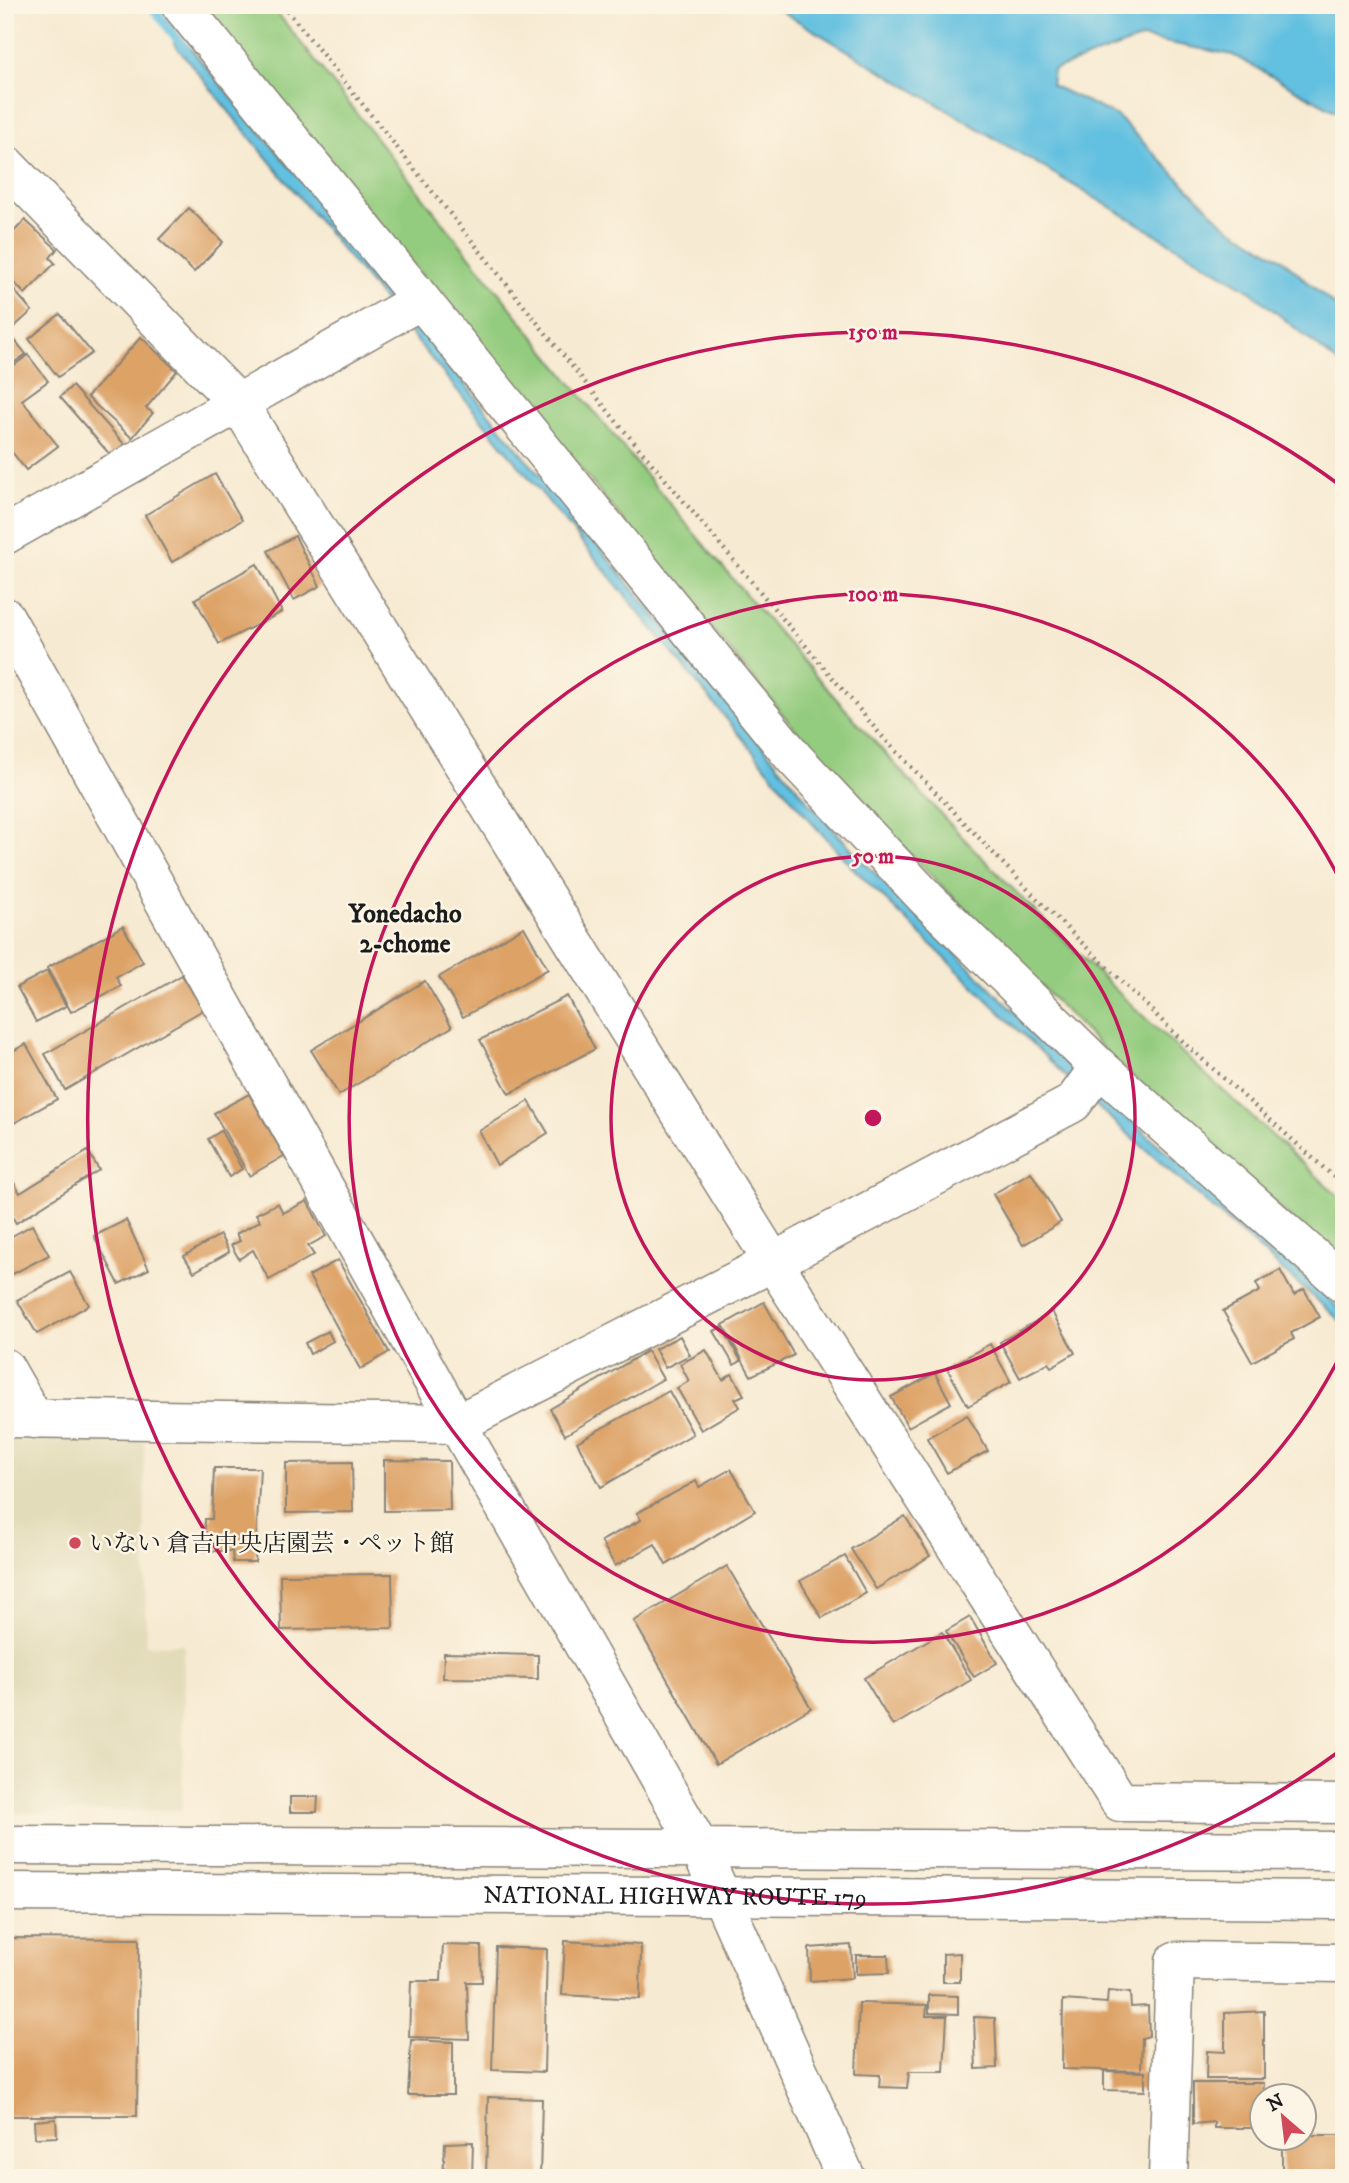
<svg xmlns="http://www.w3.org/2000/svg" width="1349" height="2183" viewBox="0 0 1349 2183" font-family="'IM FELL DW Pica','Noto Serif JP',serif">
<rect width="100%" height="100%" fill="#fcf5e5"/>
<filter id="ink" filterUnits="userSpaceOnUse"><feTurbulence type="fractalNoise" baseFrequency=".0143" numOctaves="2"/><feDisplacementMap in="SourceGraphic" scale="14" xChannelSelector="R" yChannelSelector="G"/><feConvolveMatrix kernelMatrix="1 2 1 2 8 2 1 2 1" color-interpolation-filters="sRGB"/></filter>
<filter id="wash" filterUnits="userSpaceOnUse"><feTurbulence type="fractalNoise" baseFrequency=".00686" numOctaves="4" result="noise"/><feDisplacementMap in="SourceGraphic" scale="28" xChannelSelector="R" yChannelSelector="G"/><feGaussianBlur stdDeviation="1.57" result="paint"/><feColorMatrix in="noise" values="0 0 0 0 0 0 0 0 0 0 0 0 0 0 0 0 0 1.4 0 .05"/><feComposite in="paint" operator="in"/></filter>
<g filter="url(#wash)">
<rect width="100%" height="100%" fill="#f7ead2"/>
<polygon fill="#e3dcba" points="5,1439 144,1441 146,1645 184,1644 182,1810 5,1813"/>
<path fill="#94cc7f" stroke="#58744e" stroke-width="2" d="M199 5H271C487 277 699 554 936 809 1065 947 1204 1074 1344 1201V1266L1112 1058 836 779Z"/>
<g fill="#62c0e0" stroke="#3f6e7e" stroke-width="2">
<polygon points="771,5 1344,5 1344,116 1233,55 1143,38 1053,70 1051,85 1117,116 1224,224 1282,259 1344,314 1344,368 1246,288"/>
<polygon points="181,37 393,290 430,342 813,807 861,859 1047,1044 1344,1313 1344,1324 1093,1103 852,867 806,816 222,103 174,43"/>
</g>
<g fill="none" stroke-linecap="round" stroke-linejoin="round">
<polyline stroke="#62c0e0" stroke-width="10" points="151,5 186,50"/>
</g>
<g id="blocks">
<g fill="#dda266">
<polygon points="189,208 223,242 194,272 159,239"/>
<polygon points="25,220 57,249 50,258 55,263 25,294 5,273 5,241"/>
<polygon points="7,282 32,311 13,328 5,319"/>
<polygon points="60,314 92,353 58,377 29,339"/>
<polygon points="5,328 26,354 12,364 5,358"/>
<polygon points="141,337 177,371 146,408 153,413 132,438 87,397"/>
<polygon points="28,355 48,381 22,400 58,446 26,470 5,443 5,372"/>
<polygon points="72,386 125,445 112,457 60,397"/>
<polygon points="215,474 242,520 172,562 145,515"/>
<polygon points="295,536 320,586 294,600 268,551"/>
<polygon points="257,564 282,612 219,644 195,599"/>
<polygon points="123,926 143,962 116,977 121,986 71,1012 47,968"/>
<polygon points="524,927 548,969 463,1017 439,977"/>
<polygon points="47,971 66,1006 36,1022 17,987"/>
<polygon points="182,975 203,1010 65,1090 45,1054"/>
<polygon points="425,981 452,1027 339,1095 311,1050"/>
<polygon points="567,996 595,1049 509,1094 480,1040"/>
<polygon points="26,1044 57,1099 5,1128 5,1055"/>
<polygon points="249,1094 284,1156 249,1176 214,1113"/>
<polygon points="529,1101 548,1133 497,1165 479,1131"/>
<polygon points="221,1131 242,1169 229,1177 208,1139"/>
<polygon points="88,1151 99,1170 16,1223 5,1206 5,1176 9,1174 20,1193"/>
<polygon points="1031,1172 1061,1222 1023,1245 993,1194"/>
<polygon points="307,1201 326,1236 308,1246 314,1255 269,1280 253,1250 239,1259 231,1245 240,1241 236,1234 260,1221 256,1214 278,1203 283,1213"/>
<polygon points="126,1220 149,1269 119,1284 94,1236"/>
<polygon points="32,1225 49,1255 5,1278 5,1240"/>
<polygon points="220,1235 229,1252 194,1272 184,1256"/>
<polygon points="338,1260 389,1352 360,1369 309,1276"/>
<polygon points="1280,1270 1294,1295 1304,1289 1320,1317 1291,1333 1294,1339 1252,1362 1223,1311 1260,1291 1256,1283"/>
<polygon points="70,1272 89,1305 37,1334 17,1300"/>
<polygon points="764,1302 794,1355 751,1376 723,1325"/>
<polygon points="1052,1312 1075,1353 1051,1367 1048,1363 1020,1378 1000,1342"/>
<polygon points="722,1327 741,1361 734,1365 714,1331"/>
<polygon points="328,1331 333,1341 310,1354 305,1343"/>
<polygon points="680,1336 690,1355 665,1368 655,1349"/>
<polygon points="990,1344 1011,1382 968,1406 947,1368"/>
<polygon points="706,1350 723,1380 732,1374 744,1395 735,1399 740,1407 701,1430 677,1388 689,1381 680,1364"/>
<polygon points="647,1351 663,1379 565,1435 550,1409"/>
<polygon points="935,1373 951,1403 908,1427 891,1397"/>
<polygon points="669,1391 693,1434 601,1487 577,1442"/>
<polygon points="967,1415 988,1451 947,1473 927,1438"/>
<polygon points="384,1460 449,1461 450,1510 384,1511"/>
<polygon points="352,1462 353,1512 286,1513 286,1463"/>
<polygon points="214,1468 260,1468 255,1562 233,1562 232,1551 204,1551 205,1519 212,1519"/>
<polygon points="731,1469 755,1511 666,1565 655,1544 615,1566 601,1541 641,1520 637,1513 696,1481 699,1487"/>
<polygon points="905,1516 930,1556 876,1589 851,1549"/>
<polygon points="845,1556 866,1593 822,1618 800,1581"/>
<polygon points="727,1566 811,1708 716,1764 634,1621"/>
<polygon points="392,1574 393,1628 281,1630 280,1575"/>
<polygon points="970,1617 997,1663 974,1677 946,1631"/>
<polygon points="942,1632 971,1680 893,1726 864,1678"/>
<polygon points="444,1653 538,1655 538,1679 443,1678"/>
<polygon points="290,1797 318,1797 317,1812 290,1812"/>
<polygon points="5,1938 139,1939 137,2116 5,2116"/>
<polygon points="565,1941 641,1945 640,1999 562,1995"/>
<polygon points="443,1945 481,1946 482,1982 467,1982 469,2039 409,2037 411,1981 441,1981"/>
<polygon points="851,1945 853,1978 810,1981 809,1948"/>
<polygon points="496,1947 547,1949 544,2072 492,2070"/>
<polygon points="960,1953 960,1982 943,1982 943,1954"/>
<polygon points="856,1955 888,1955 889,1973 856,1974"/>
<polygon points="1108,1991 1130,1993 1131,2007 1148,2006 1149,2036 1142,2038 1141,2071 1062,2069 1063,2000 1107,2003"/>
<polygon points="929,1995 958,1996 958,2014 929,2013"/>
<polygon points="859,2003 927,2005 926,2016 947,2016 944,2072 909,2072 907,2088 879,2087 880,2075 856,2074"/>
<polygon points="1264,2011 1264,2079 1206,2079 1207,2051 1225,2052 1225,2013"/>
<polygon points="974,2017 995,2018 997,2068 976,2069"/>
<polygon points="411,2040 453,2042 453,2095 408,2095"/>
<polygon points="1104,2071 1145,2072 1145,2091 1104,2090"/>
<polygon points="1193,2083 1264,2083 1262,2128 1214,2128 1214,2122 1193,2124"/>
<polygon points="488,2097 542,2099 540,2178 486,2178"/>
<polygon points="56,2119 57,2137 35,2138 34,2121"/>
<polygon points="1304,2135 1344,2135 1344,2172 1325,2171 1325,2178 1282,2178 1282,2138 1304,2138"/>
<polygon points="473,2142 472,2178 443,2178 445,2143"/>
<polygon points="884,2173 958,2174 957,2178 884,2178"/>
</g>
</g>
</g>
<g filter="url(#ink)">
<use href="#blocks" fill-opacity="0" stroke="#8a8377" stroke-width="2"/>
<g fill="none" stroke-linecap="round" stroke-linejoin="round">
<g stroke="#8a8377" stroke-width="41">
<g id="minor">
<polyline points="181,5 794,758 927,899 1099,1067 1344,1284"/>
<polyline points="5,164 239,404 773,1262 1120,1802 1344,1804"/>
<polyline points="5,535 421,300"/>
<polyline points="5,617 457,1424 700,1848 846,2178"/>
<polyline points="5,1368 34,1419"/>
<polyline points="5,1418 457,1424 773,1262 1073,1103 1099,1067"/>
<polyline points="1168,2178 1175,1961 1344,1963"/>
</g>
</g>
<g stroke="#8a8377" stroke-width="41">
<g id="highway">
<polyline points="5,1845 1344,1851"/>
<path id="s1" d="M5 1892 1344 1900"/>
</g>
</g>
<g stroke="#8a8377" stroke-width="4.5" stroke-dasharray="2 5" stroke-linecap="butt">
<polyline points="283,5 616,421 880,734 1036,898 1192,1050 1344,1186"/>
<polyline points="1344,1497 1340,1500 1344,1506"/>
</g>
<use href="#minor" stroke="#fff" stroke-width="38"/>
<use href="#highway" stroke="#fff" stroke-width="38"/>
</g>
</g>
<g fill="none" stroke="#c2185b" stroke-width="3.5">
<circle cx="873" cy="1118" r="262"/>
<path d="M1342 1352A524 524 0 1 1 1342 884"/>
<path d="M1341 1750A786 786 0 1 1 1341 486"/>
</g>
<circle fill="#d1495b" stroke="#fcf5e5" stroke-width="2.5" cx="75" cy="1543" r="7"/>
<g text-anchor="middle" stroke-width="5" stroke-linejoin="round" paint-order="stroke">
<g font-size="24" fill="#1c1c1c" stroke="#fcf5e5" text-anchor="start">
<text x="89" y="1551">いない 倉吉中央店園芸・ペット館</text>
</g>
<g font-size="24" fill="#1c1c1c" stroke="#fcf5e5">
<text dy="8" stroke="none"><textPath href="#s1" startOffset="670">NATIONAL HIGHWAY ROUTE 179</textPath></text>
</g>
<g font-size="26" font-weight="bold" fill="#1c1c1c" stroke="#fcf5e5">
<text x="405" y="922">Yonedacho<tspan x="405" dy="30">2-chome</tspan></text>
</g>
</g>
<circle cx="873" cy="1118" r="10" fill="#c2185b" stroke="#fcf5e5" stroke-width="3.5"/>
<g font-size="21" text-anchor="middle" font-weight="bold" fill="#c2185b" stroke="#fcf5e5" stroke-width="5" stroke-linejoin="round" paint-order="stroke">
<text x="873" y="339">150 m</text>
<text x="873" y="601">100 m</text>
<text x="873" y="863">50 m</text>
</g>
<rect width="1349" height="2183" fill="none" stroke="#fcf5e5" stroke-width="28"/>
<g transform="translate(1283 2117) rotate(332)"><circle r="33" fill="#fcf5e5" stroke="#a29e95" stroke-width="2"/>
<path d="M0-5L12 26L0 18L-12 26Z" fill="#d1495b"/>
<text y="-10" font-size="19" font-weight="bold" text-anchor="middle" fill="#1c1c1c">N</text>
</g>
</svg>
